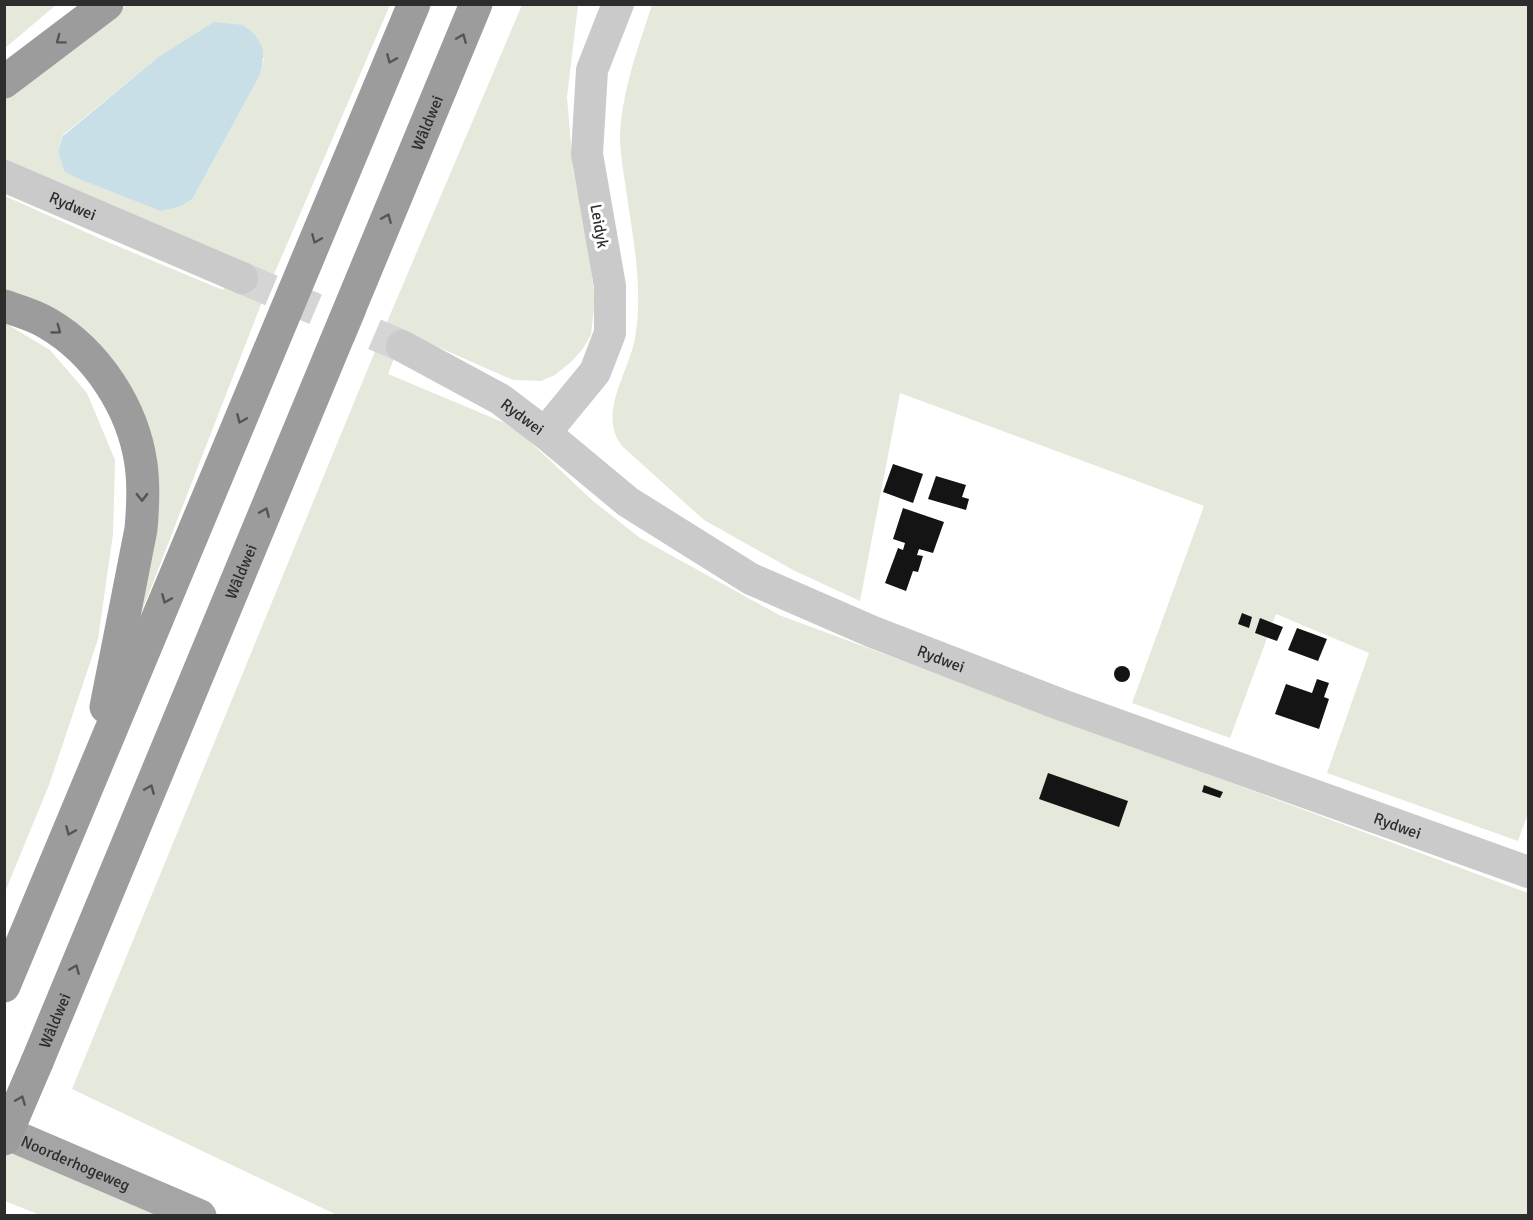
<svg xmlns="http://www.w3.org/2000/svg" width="1533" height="1220" viewBox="0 0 1533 1220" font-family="Signika,sans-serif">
<rect width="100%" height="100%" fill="#fff"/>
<g fill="#e4e9db" fill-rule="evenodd">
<polygon points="5,4 56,4 56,5 5,48"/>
<path d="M127 5H390L260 307 135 629 128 395 5 291V196L110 243 223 290 237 261 5 163 4 97ZM157 58H264L260 75 193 198 58 151 63 135Z"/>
<polygon points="522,5 578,5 567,97 573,169 589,253 595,299 591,335 582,350 571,362 555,375 541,381 513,380 404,332 388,374 505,423 525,437 593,501 640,538 779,615 1528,893 1528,1215 337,1215 72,1089 387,322"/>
<path d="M652 5H1528V813L1518 841 1327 773 1369 653 1276 614 1230 738 1132 703 1204 506 900 393 860 601 795 571 704 520 622 446C597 414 629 372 635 338 644 287 632 233 625 183 623 170 621 156 620 142 620 96 638 48 652 5Z"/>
<polygon points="5,323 50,350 87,393 115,460 113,534 98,639 49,785 5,892"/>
<polygon points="5,1149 157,1215 40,1215 5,1201"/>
</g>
<path fill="#c8dfe8" d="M214 22 243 25C264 40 266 50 260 75L193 198 181 206 161 211 82 180 65 172 58 151 63 136 157 58Z"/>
<g fill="#141414">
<polygon points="893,464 923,474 913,503 883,492"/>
<polygon points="936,476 966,485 962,497 969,499 966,510 928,499"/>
<polygon points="903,508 944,522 933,553 919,549 917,555 923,556 918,572 913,571 906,591 885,583 898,548 903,550 905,543 893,539"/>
<polygon points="1242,613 1252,617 1249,628 1238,624"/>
<polygon points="1260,618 1283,627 1277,641 1255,633"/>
<polygon points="1297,628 1327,639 1318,661 1288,650"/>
<circle cx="1122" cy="674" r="8"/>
<polygon points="1317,679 1329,683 1324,697 1329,699 1319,729 1275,714 1286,684 1312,693"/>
<polygon points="1048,773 1128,801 1119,827 1039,799"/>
<polygon points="1204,785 1223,792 1220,798 1202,792"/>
</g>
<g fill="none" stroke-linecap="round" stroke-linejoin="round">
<polyline stroke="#d5d5d5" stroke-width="32" stroke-dasharray="32 16" stroke-linecap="butt" points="242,278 402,346"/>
<g stroke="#cacaca" stroke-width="32">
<path id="s1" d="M4 176 242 278"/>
<path id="s2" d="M402 346 500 399 545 433 628 502 751 579 873 632 1062 705 1528 872"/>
<polyline points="545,433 595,372 610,333 610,286 587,154 592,70 618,4"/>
</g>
<path stroke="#a5a5a5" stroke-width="33" id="s3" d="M4 1132 200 1216"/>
<g stroke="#9c9c9c" stroke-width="33">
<polyline points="4,82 107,4"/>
<path d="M4 306C19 311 34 315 47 323 97 352 133 408 141 464 144 486 143 507 141 529L106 707"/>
<polyline points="4,986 414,4"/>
<path id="s4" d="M37 1062 476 4"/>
</g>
<polyline stroke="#9c9c9c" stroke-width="33" points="4,1139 37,1062"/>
</g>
<defs><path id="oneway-chevron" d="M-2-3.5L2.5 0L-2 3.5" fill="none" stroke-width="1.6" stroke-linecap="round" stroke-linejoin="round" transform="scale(1.5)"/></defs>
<g stroke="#545454">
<use href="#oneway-chevron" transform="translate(462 38) rotate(-67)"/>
<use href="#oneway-chevron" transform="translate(60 40) rotate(143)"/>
<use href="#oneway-chevron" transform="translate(391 59) rotate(113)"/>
<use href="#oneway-chevron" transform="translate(387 218) rotate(-67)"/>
<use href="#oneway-chevron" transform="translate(316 239) rotate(113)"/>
<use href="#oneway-chevron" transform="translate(57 330) rotate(36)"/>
<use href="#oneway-chevron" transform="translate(241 419) rotate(113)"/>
<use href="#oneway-chevron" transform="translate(142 497) rotate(89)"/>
<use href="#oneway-chevron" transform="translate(265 512) rotate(-67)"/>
<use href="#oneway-chevron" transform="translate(166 599) rotate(113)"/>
<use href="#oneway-chevron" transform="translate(150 789) rotate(-67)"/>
<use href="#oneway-chevron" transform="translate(70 831) rotate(113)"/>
<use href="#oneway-chevron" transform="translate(75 969) rotate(-67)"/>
<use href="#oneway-chevron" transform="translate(21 1100) rotate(-68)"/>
</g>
<g text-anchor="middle" stroke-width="6" stroke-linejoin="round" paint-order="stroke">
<g font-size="16" fill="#2d2d2d" stroke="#fff">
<text dy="6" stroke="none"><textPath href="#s4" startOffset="1017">Wâldwei</textPath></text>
<text dy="6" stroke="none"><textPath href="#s1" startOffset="75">Rydwei</textPath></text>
<text transform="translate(600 226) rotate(80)" y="6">Leidyk</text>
<text dy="6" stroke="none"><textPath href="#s2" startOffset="140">Rydwei</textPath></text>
<text dy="6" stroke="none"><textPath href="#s4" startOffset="531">Wâldwei</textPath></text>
<text dy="6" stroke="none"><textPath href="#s2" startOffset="627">Rydwei</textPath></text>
<text dy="6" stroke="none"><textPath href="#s2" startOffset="1113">Rydwei</textPath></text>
<text dy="6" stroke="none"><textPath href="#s4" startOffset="45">Wâldwei</textPath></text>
<text dy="6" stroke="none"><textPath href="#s3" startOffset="78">Noorderhogeweg</textPath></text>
</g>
</g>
<rect width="1533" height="1220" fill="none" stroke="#2d2d2d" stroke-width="12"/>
</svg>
